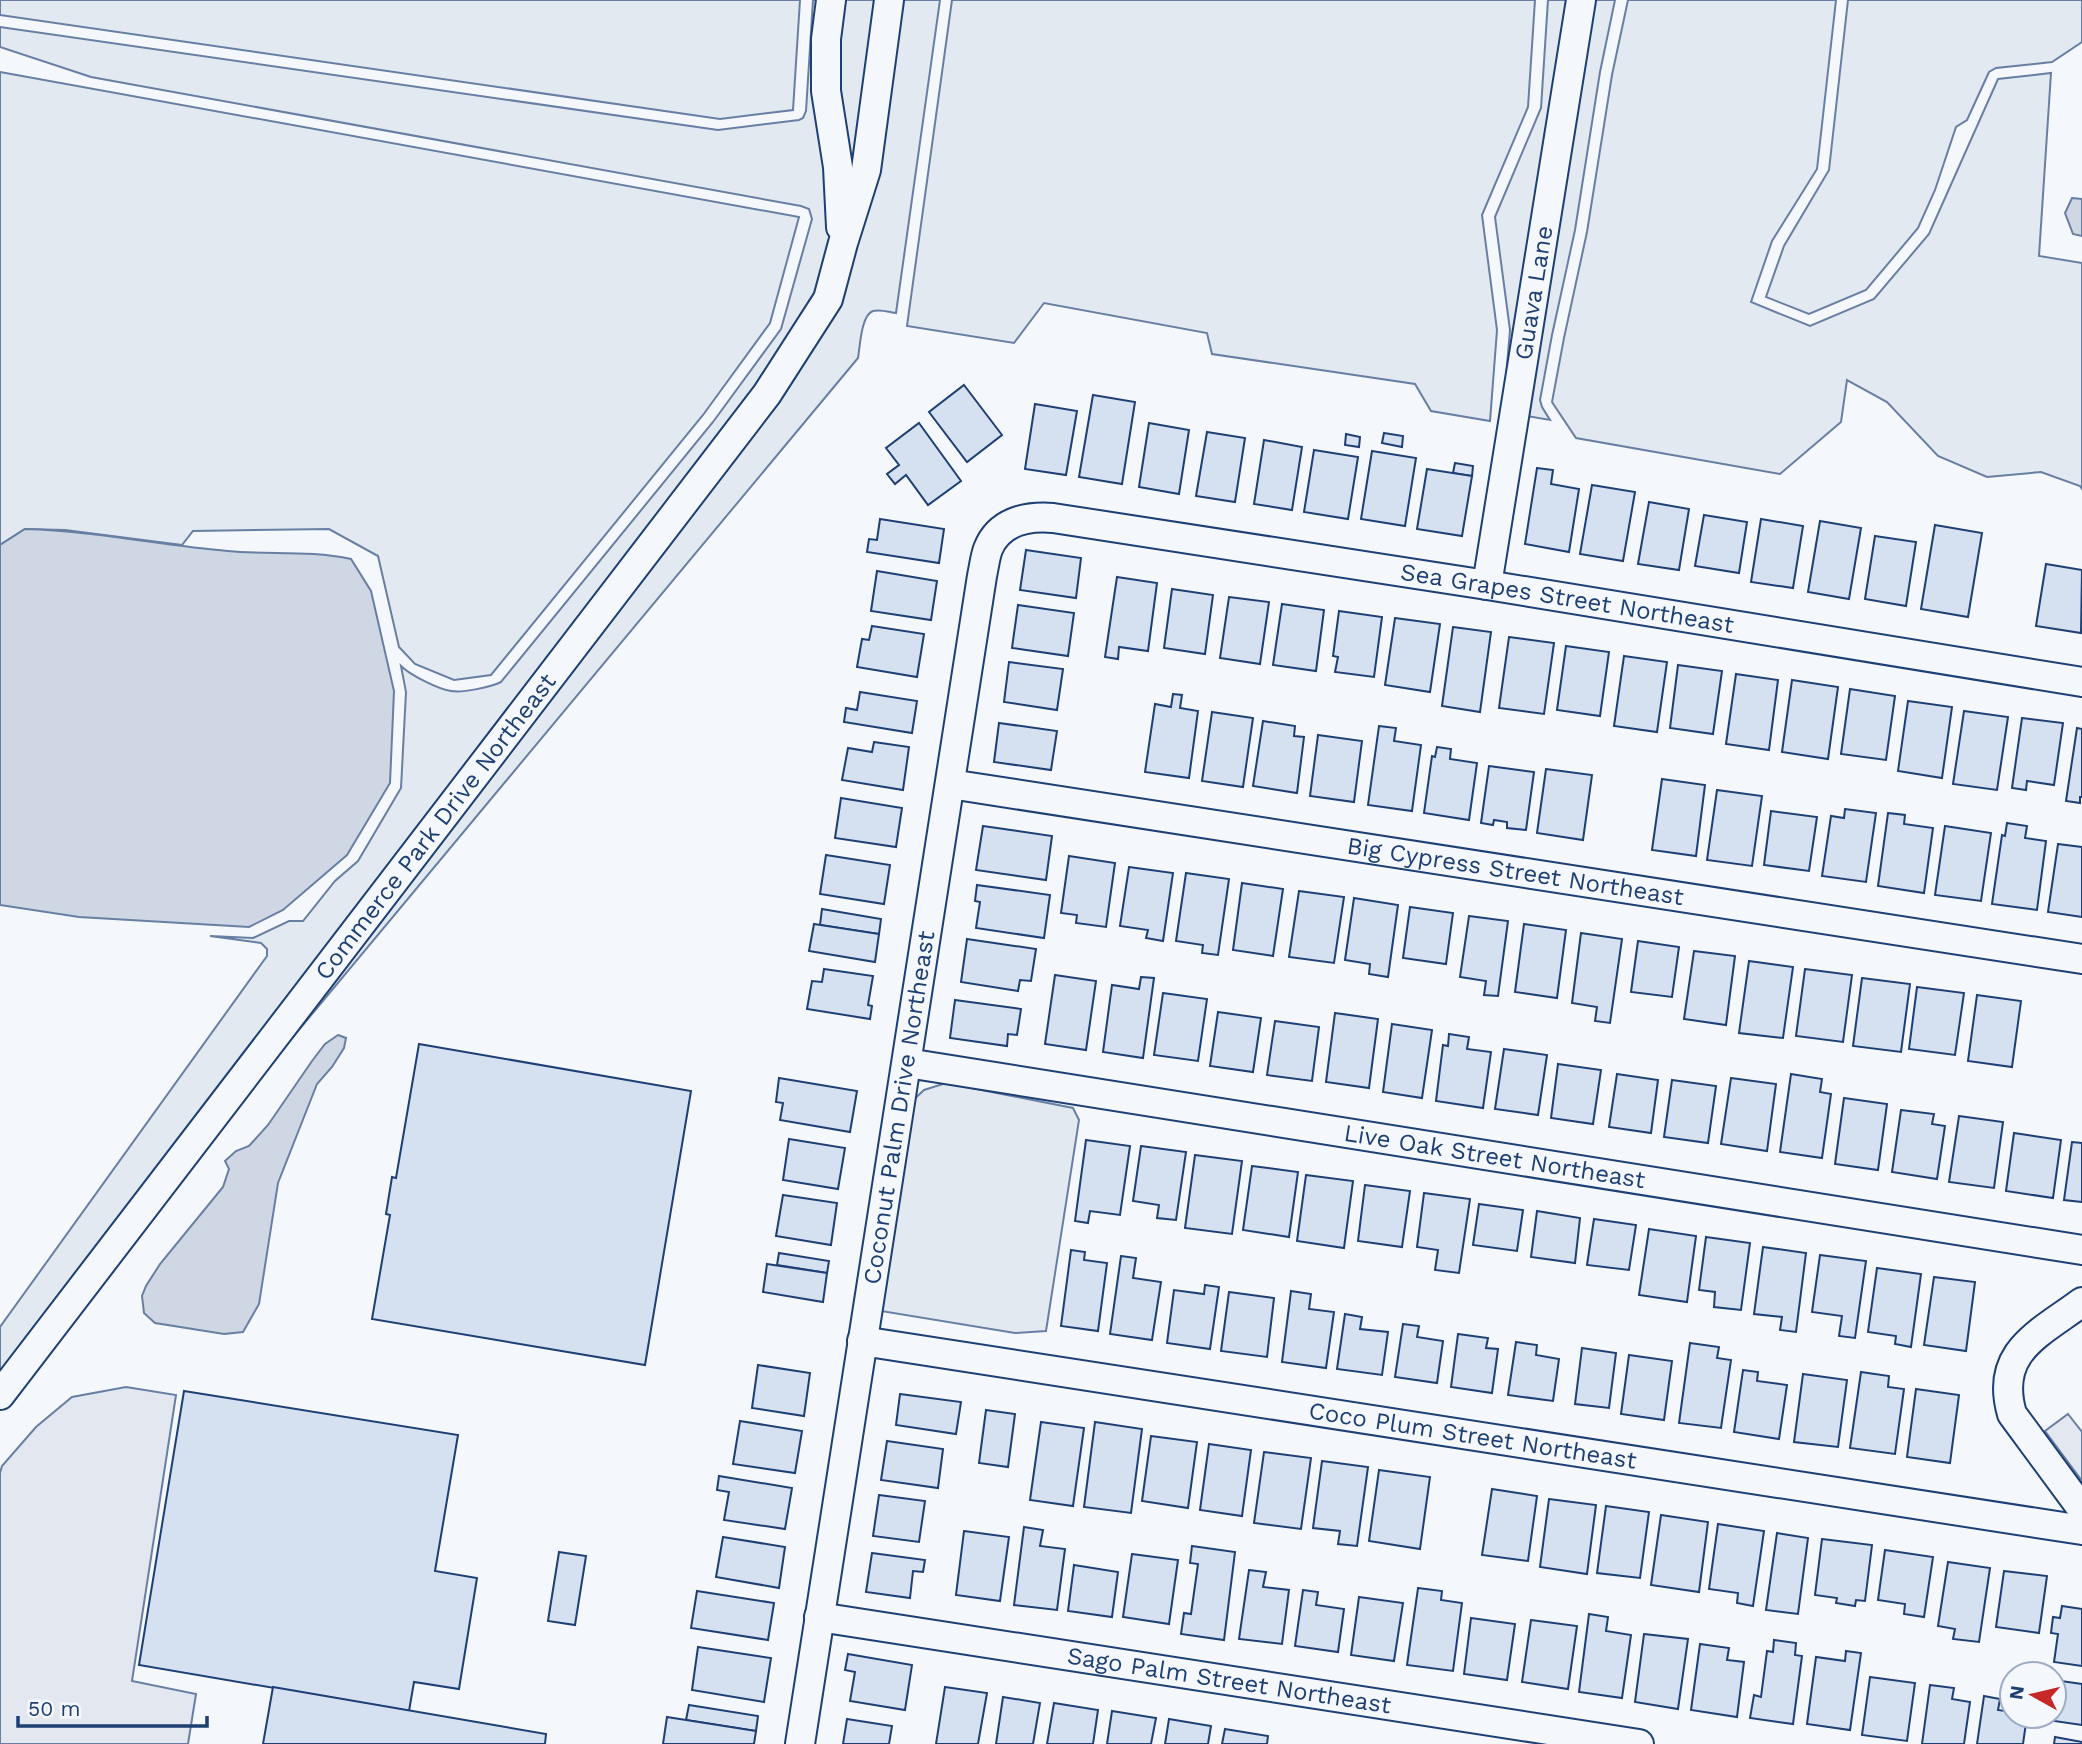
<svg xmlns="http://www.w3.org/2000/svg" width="2082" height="1744" viewBox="0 0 2082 1744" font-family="'Work Sans',sans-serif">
<rect width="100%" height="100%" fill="#f4f7fb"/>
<g fill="#e3e9f0" stroke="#687fa3" stroke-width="2">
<polygon points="0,0 800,0 793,110 720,119 0,15"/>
<path d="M813 0H940L896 313C889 312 880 309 873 311 861 315 860 347 858 358L0 1389V1327L267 956V949L261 943 210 936 253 938 289 921H303L335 881 358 861 401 788 406 692 401 666C410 675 438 689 451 691 463 693 491 687 501 682L713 422 781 329 812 219 809 209 801 206 91 77 0 47V27L718 130 799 120 803 118 806 111Z"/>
<polygon points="952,0 1535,0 1528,107 1482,215 1497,330 1490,421 1431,411 1415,384 1212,354 1207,333 1044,303 1014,343 907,326"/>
<polygon points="1548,0 1615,0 1600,72 1575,230 1552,335 1540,400 1542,407 1550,420 1503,412 1510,330 1495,217 1541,108"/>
<polygon points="1628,0 1836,0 1817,169 1772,241 1751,302 1810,326 1874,299 1929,234 1998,79 2051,73 2039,256 2082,263 2082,489 2080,486 2041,472 1987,477 1938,456 1887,402 1847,380 1841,422 1780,474 1576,438 1552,402 1564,338 1587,232 1612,75"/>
<polygon points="1848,0 2082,0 2082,42 2052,62 1996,68 1989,72 1967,120 1956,127 1935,190 1918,228 1866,290 1809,314 1766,297 1784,246 1829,170"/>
<polygon points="0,72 799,217 770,323 703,415 491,675 454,680 415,664 399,647 378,556 329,529 193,531 182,545 65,530 25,529 0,545"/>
<polygon points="946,1083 1073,1108 1079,1120 1046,1331 1015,1333 881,1311 910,1103 924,1090"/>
</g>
<g fill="#e3e8f0" stroke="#687fa3" stroke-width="2">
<polygon points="126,1387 176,1395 132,1681 196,1694 188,1744 0,1744 0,1473 2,1466 36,1427 72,1397"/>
<polygon points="2068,1414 2082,1432 2082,1481 2045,1431"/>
</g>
<g fill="#cfd7e4" stroke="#687fa3" stroke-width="2">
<polygon points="2072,198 2082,199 2082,236 2073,234 2065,213"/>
<path d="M25 529C93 531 160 545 228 551 269 555 310 550 351 559L371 591 394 691 390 783 347 855 283 910 249 927 79 917 0 905V545Z"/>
<polygon points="338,1035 346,1038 344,1048 332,1067 317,1084 278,1183 259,1304 243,1332 224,1334 155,1323 144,1313 142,1296 146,1286 160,1264 223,1187 229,1169 225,1161 236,1151 249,1146 268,1125 312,1061 325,1044"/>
</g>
<g fill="#d5e0f0" stroke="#1d3f73" stroke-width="2">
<polygon points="964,385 1002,435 967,462 929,412"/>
<polygon points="1093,395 1135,402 1122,484 1079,477"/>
<polygon points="1035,404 1077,411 1066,475 1025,469"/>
<polygon points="919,423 961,481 928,505 906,475 895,484 887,474 899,465 886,448"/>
<polygon points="1149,423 1189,430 1179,494 1139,487"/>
<polygon points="1207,432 1245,438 1235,502 1196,496"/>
<polygon points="1384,433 1403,436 1402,447 1382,443"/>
<polygon points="1346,434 1360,437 1359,447 1345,445"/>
<polygon points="1264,440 1302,447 1292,510 1254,504"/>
<polygon points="1314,450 1358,457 1348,519 1304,512"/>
<polygon points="1372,451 1416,458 1405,526 1361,519"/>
<polygon points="1455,463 1473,466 1472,476 1453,473"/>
<polygon points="1537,468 1553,470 1551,484 1579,489 1569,552 1525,544"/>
<polygon points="1427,469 1472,476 1462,536 1417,529"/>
<polygon points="1592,485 1635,492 1623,561 1580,554"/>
<polygon points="1649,502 1689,509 1679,570 1638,564"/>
<polygon points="1704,515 1747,522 1739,573 1695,566"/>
<polygon points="880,519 944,529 939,563 867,552 869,539 877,540"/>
<polygon points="1761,519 1803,526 1793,588 1751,582"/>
<polygon points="1820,521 1861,528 1849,599 1808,592"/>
<polygon points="1935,525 1982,533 1968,617 1921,609"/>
<polygon points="1875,536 1916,542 1906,606 1865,599"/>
<polygon points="1026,550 1081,558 1076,598 1020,590"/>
<polygon points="2046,564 2082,570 2081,633 2036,626"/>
<polygon points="877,571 937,581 931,620 871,611"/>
<polygon points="1117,577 1157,583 1148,651 1119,647 1118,659 1105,657"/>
<polygon points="1172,589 1213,595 1205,654 1164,648"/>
<polygon points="1229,597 1269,602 1260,664 1220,658"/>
<polygon points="1282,604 1324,610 1316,671 1273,665"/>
<polygon points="1018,605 1074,613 1068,656 1012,648"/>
<polygon points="1339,611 1382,617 1374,677 1335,672 1338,657 1333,656"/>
<polygon points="1395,618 1440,624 1430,692 1385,685"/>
<polygon points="872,626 924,634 917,677 857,667 862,639 869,640"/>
<polygon points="1453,627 1491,632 1480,712 1442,706"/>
<polygon points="1509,637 1554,643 1544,714 1499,708"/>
<polygon points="1566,646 1609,652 1600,716 1557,710"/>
<polygon points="1624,656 1667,662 1657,732 1614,726"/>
<polygon points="1009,662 1063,669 1057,710 1004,702"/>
<polygon points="1678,665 1722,671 1713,734 1670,728"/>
<polygon points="1736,674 1778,680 1769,750 1726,744"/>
<polygon points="1792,680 1838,687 1828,759 1782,752"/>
<polygon points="1850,689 1895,696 1886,760 1841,754"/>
<polygon points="860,692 917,701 912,733 844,722 846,708 857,710"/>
<polygon points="1173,694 1182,695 1180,708 1198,711 1189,778 1145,772 1155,704 1171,707"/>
<polygon points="1908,701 1952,707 1942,778 1898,771"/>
<polygon points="1964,711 2008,717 1997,790 1953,784"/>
<polygon points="1212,712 1253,718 1243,787 1202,781"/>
<polygon points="2022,718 2063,723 2054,785 2027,781 2026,790 2012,788"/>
<polygon points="1263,721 1295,726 1294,736 1304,737 1297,793 1253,786"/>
<polygon points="999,723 1057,731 1051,770 994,762"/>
<polygon points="1379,726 1396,728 1394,741 1421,745 1412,811 1368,805"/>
<polygon points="2077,728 2082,729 2082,797 2080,797 2080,803 2066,801"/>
<polygon points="1318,735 1362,741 1354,802 1310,796"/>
<polygon points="874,742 909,747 903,790 842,780 848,748 872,752"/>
<polygon points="1437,747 1451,749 1450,759 1477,763 1469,820 1424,813 1432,756 1435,757"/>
<polygon points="1489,766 1534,772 1526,830 1507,828 1507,822 1494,820 1493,825 1481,823"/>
<polygon points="1546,769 1592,775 1583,840 1537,833"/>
<polygon points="1662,779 1705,785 1696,856 1652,850"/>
<polygon points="1717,790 1762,796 1752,866 1707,860"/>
<polygon points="841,798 902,808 896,847 835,838"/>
<polygon points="1845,809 1876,813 1866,882 1822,876 1831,816 1844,818"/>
<polygon points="1771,811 1817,817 1809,871 1764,865"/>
<polygon points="1888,813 1905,815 1904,824 1933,828 1924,893 1878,886"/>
<polygon points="2007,823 2027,826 2025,838 2046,841 2037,910 1992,904 2002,835 2005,836"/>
<polygon points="983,826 1052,836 1046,880 976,870"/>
<polygon points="1945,826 1991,833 1981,901 1935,895"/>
<polygon points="2058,844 2082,847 2082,917 2048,912"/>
<polygon points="826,855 890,865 884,904 820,894"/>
<polygon points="1069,856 1115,863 1106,927 1076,923 1077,915 1061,913"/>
<polygon points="1129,867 1173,873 1163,941 1146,938 1148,930 1120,926"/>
<polygon points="1186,873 1229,879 1218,955 1202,953 1203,945 1176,941"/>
<polygon points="1242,883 1283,889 1273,956 1233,950"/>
<polygon points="977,885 1050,895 1044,938 976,928 980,902 975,901"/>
<polygon points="1299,891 1344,897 1334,963 1289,957"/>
<polygon points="1354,898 1398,905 1388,977 1369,974 1370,964 1345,960"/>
<polygon points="1410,907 1453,913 1446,964 1403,958"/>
<polygon points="822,909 881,919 879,934 820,925"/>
<polygon points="1469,916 1508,921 1498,996 1484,995 1486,981 1460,977"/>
<polygon points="814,924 879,934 875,962 809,951"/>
<polygon points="1524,924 1566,930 1557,998 1515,992"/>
<polygon points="1581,933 1622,939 1610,1023 1595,1021 1597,1007 1572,1003"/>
<polygon points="967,939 1036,949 1031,981 1020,980 1018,991 961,982"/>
<polygon points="1638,941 1679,947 1672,997 1631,992"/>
<polygon points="1694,951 1735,956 1726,1025 1684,1019"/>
<polygon points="1749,961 1793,967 1783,1038 1739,1033"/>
<polygon points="824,969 873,976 868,1005 872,1006 870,1019 807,1009 812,981 822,982"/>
<polygon points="1805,969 1852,975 1843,1042 1796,1036"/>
<polygon points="1055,975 1096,981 1086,1050 1045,1044"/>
<polygon points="1141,977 1154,978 1143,1058 1103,1052 1112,985 1139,989"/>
<polygon points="1862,978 1910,984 1901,1052 1853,1046"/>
<polygon points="1917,987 1964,993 1955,1055 1909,1049"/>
<polygon points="1163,993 1207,999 1198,1061 1154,1055"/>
<polygon points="1977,995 2021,1001 2012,1067 1968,1061"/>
<polygon points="955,1000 1021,1009 1017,1035 1008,1034 1007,1046 950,1038"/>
<polygon points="1218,1012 1261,1018 1253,1072 1210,1066"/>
<polygon points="1335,1013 1378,1019 1369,1088 1326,1082"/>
<polygon points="1275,1021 1319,1027 1312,1081 1267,1075"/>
<polygon points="1392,1024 1432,1030 1422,1098 1383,1092"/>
<polygon points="1449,1034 1469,1037 1467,1049 1491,1052 1483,1108 1436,1101 1443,1045 1448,1046"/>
<polygon points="419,1044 691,1091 645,1365 372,1319 390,1215 386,1214 392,1177 396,1178"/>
<polygon points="1504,1049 1547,1055 1538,1115 1495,1109"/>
<polygon points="1558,1064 1601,1070 1593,1124 1551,1118"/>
<polygon points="1617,1074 1658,1080 1651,1133 1609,1127"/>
<polygon points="1791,1074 1822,1079 1820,1092 1831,1094 1822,1158 1780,1152"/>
<polygon points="779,1078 857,1091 850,1132 780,1120 783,1103 776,1102"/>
<polygon points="1731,1078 1776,1084 1767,1151 1721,1144"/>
<polygon points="1672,1080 1716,1086 1708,1143 1664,1137"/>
<polygon points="1844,1098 1887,1104 1878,1170 1835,1164"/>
<polygon points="1901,1110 1934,1114 1932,1124 1945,1126 1937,1179 1892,1172"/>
<polygon points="1959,1116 2003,1122 1994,1188 1949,1182"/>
<polygon points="2014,1133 2061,1140 2053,1198 2006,1191"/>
<polygon points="789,1139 845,1148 838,1189 783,1180"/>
<polygon points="1086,1140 1130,1146 1120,1215 1090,1211 1088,1223 1075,1221"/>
<polygon points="2072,1142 2082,1143 2082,1202 2064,1200"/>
<polygon points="1141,1146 1186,1152 1176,1220 1157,1218 1159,1205 1133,1201"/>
<polygon points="1195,1155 1242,1161 1232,1234 1185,1228"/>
<polygon points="1252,1166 1298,1172 1289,1237 1243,1230"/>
<polygon points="1306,1175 1353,1181 1344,1248 1297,1241"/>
<polygon points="1365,1185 1410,1191 1402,1247 1358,1241"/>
<polygon points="1424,1193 1470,1199 1459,1273 1435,1270 1438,1250 1417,1247"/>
<polygon points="783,1195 837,1203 831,1245 776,1236"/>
<polygon points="1479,1204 1523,1210 1517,1251 1473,1245"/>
<polygon points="1537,1211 1580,1218 1575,1263 1531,1257"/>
<polygon points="1594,1219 1636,1225 1629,1270 1587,1265"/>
<polygon points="1649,1229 1696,1236 1687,1302 1639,1295"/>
<polygon points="1706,1237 1750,1243 1741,1310 1714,1307 1715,1292 1699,1290"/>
<polygon points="1763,1247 1806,1253 1796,1332 1780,1330 1782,1317 1754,1314"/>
<polygon points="1071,1250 1085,1252 1084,1260 1107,1263 1098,1331 1061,1326"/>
<polygon points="779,1253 829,1261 827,1273 777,1265"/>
<polygon points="1820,1255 1866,1261 1855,1338 1839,1336 1842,1316 1812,1312"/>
<polygon points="1121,1256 1136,1258 1133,1278 1161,1282 1152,1340 1110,1334"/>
<polygon points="767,1264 827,1273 823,1302 763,1292"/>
<polygon points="1877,1268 1921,1274 1911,1347 1895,1344 1896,1336 1868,1332"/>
<polygon points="1934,1277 1975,1282 1966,1351 1924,1345"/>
<polygon points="1205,1285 1219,1287 1210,1349 1167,1343 1174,1290 1204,1294"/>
<polygon points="1291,1291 1311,1294 1309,1309 1334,1312 1326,1368 1282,1362"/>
<polygon points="1229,1292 1274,1298 1267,1357 1221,1351"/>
<polygon points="1345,1314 1362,1317 1360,1329 1388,1332 1382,1375 1337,1369"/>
<polygon points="1403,1324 1419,1326 1417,1337 1443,1341 1437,1383 1395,1377"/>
<polygon points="1458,1334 1488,1338 1486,1348 1498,1349 1492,1393 1451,1387"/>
<polygon points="1516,1342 1537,1345 1536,1355 1559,1359 1553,1401 1508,1395"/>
<polygon points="1690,1343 1719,1347 1717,1358 1731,1360 1721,1428 1679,1423"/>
<polygon points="1582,1348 1616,1353 1609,1408 1575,1404"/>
<polygon points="1629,1355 1672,1361 1664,1420 1621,1414"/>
<polygon points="758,1365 810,1373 804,1416 752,1408"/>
<polygon points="1743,1370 1758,1372 1757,1381 1787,1385 1779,1439 1734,1432"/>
<polygon points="1861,1372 1889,1376 1888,1387 1904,1389 1895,1454 1850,1448"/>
<polygon points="1803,1374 1847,1380 1838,1447 1794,1442"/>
<polygon points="1916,1389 1959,1395 1950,1463 1907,1457"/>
<polygon points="184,1391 458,1435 435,1571 477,1578 459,1689 414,1682 409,1711 139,1665"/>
<polygon points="900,1394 961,1402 956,1434 896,1425"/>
<polygon points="986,1410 1015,1414 1008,1467 979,1463"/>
<polygon points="740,1421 802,1431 795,1473 733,1464"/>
<polygon points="1041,1422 1084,1428 1073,1506 1030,1500"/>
<polygon points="1095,1422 1142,1429 1131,1513 1084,1507"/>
<polygon points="1151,1436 1197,1442 1188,1508 1142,1501"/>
<polygon points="887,1441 943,1449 938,1488 881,1480"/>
<polygon points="1209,1444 1251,1450 1242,1516 1200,1510"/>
<polygon points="1264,1452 1311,1458 1301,1529 1254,1523"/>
<polygon points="1322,1461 1368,1467 1357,1546 1338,1544 1340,1531 1313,1528"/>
<polygon points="1379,1470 1430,1477 1420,1549 1369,1541"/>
<polygon points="719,1476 792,1488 785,1529 724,1520 729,1492 717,1490"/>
<polygon points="1492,1489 1537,1496 1528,1561 1482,1555"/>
<polygon points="879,1495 925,1501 919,1542 873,1536"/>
<polygon points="1549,1499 1596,1505 1587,1574 1540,1567"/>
<polygon points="1606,1506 1649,1512 1640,1578 1597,1573"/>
<polygon points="1661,1515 1708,1522 1699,1592 1651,1585"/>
<polygon points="1718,1524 1764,1531 1753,1606 1737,1603 1738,1593 1709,1589"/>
<polygon points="1024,1527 1043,1530 1040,1546 1065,1549 1057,1610 1014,1605"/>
<polygon points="964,1531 1009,1537 1000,1601 956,1595"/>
<polygon points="1777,1533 1808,1538 1798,1614 1766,1610"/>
<polygon points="723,1537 785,1547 779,1588 716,1577"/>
<polygon points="1822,1539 1872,1545 1865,1601 1856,1600 1855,1606 1836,1603 1837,1598 1815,1595"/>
<polygon points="1192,1546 1235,1552 1224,1640 1181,1634 1184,1613 1191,1614 1198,1564 1190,1563"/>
<polygon points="1885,1550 1933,1557 1924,1617 1904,1614 1905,1604 1878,1600"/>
<polygon points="559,1552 586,1556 575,1625 548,1621"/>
<polygon points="872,1553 925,1560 923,1572 913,1571 910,1598 866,1592"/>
<polygon points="1132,1554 1178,1560 1169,1624 1123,1617"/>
<polygon points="1948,1562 1990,1568 1979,1642 1953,1639 1955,1629 1938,1626"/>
<polygon points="1074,1565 1118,1572 1112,1617 1068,1611"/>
<polygon points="1249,1570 1266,1572 1263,1587 1289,1590 1282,1644 1239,1639"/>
<polygon points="2004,1571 2047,1576 2039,1633 1996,1627"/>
<polygon points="1418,1588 1442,1591 1441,1600 1462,1603 1453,1671 1407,1665"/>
<polygon points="1303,1590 1318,1592 1316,1605 1344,1609 1338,1652 1295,1646"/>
<polygon points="697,1591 774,1603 768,1640 691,1628"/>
<polygon points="1359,1597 1403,1603 1394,1661 1351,1655"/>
<polygon points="2062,1606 2082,1609 2082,1666 2054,1662 2058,1634 2051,1633 2053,1617 2060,1618"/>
<polygon points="1589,1614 1608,1617 1606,1631 1631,1635 1622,1698 1579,1692"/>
<polygon points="1471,1618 1515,1624 1507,1680 1464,1674"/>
<polygon points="1531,1620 1577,1626 1568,1689 1522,1682"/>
<polygon points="1644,1634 1688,1639 1678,1709 1635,1702"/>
<polygon points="1774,1640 1796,1643 1795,1655 1802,1656 1793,1724 1750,1718 1754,1695 1761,1697 1767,1651 1773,1652"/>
<polygon points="1700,1644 1729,1648 1727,1660 1744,1662 1737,1717 1691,1710"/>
<polygon points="698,1647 771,1658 764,1702 692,1690"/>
<polygon points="1846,1651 1861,1653 1850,1730 1807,1724 1816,1657 1845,1661"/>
<polygon points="848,1654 912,1665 905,1710 850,1701 855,1672 845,1670"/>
<polygon points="1870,1677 1915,1683 1907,1741 1862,1735"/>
<polygon points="2054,1680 2082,1684 2082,1725 2054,1721 2056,1703 2054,1703"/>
<polygon points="1930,1685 1954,1688 1952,1699 1970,1702 1964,1744 1922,1744"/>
<polygon points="273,1687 546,1734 545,1744 263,1744"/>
<polygon points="945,1687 987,1693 978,1744 936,1744"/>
<polygon points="1984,1696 2000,1699 1998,1710 2012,1712 2012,1716 2027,1716 2023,1744 1977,1744"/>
<polygon points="1003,1697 1040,1703 1033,1744 996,1744"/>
<polygon points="1054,1703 1098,1710 1093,1744 1047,1744"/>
<polygon points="689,1705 758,1716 756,1731 686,1720"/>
<polygon points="1112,1711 1156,1718 1151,1744 1107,1744"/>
<polygon points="667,1717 756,1731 754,1744 663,1744"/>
<polygon points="847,1719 892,1726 889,1744 843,1744"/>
<polygon points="1169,1719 1211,1726 1208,1744 1165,1744"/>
<polygon points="1225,1729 1268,1736 1267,1744 1222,1744"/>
<polygon points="2055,1737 2082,1742 2082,1744 2054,1744"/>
</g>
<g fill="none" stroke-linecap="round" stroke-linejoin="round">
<g stroke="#1d3f73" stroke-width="32">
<g id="minor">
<polyline points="831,0 826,39 826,91 838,167 841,227"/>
<path id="s1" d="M1487 585 1581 0"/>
<path id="s2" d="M950 784 2082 959"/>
<path id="s3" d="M907 1063 2082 1250"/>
<path d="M2082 1302C2039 1334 1994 1352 2012 1414L2082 1509"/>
<path id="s4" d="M862 1341 2082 1530"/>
<path id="s5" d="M0 1395 767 394 828 299 843 243 866 170 889 0"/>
<path id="s6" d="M819 1617 1639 1744"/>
<path id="s7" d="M800 1744 982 576C984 567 985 557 988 549 999 521 1027 516 1053 518L1487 585 2082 682"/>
</g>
</g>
<use href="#minor" stroke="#f4f7fb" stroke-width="28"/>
</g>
<g text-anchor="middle" stroke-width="5" stroke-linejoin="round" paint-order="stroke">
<g font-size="24" fill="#1d3f73" stroke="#f4f7fb">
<text dy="8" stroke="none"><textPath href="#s1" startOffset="296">Guava Lane</textPath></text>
<text dy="8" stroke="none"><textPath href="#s7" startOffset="1808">Sea Grapes Street Northeast</textPath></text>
<text dy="8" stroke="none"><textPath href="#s5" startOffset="716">Commerce Park Drive Northeast</textPath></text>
<text dy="8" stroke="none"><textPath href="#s2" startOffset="572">Big Cypress Street Northeast</textPath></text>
<text dy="8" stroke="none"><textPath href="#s7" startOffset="644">Coconut Palm Drive Northeast</textPath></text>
<text dy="8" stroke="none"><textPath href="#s3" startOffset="595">Live Oak Street Northeast</textPath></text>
<text dy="8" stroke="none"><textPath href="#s4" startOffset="618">Coco Plum Street Northeast</textPath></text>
<text dy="8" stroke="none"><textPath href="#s6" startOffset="415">Sago Palm Street Northeast</textPath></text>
</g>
</g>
<g transform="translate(2033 1695) rotate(278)"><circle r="33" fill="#f4f7fb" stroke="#9eadc5" stroke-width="2"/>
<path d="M0-5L12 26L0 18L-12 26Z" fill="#c62828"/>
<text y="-10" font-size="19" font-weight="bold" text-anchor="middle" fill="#1d3f73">N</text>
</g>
<path d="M18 1716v10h189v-10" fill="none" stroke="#1d3f73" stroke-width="3.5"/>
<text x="28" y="1716" font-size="21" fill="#1d3f73" stroke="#f4f7fb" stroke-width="5" paint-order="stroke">50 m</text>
</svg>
